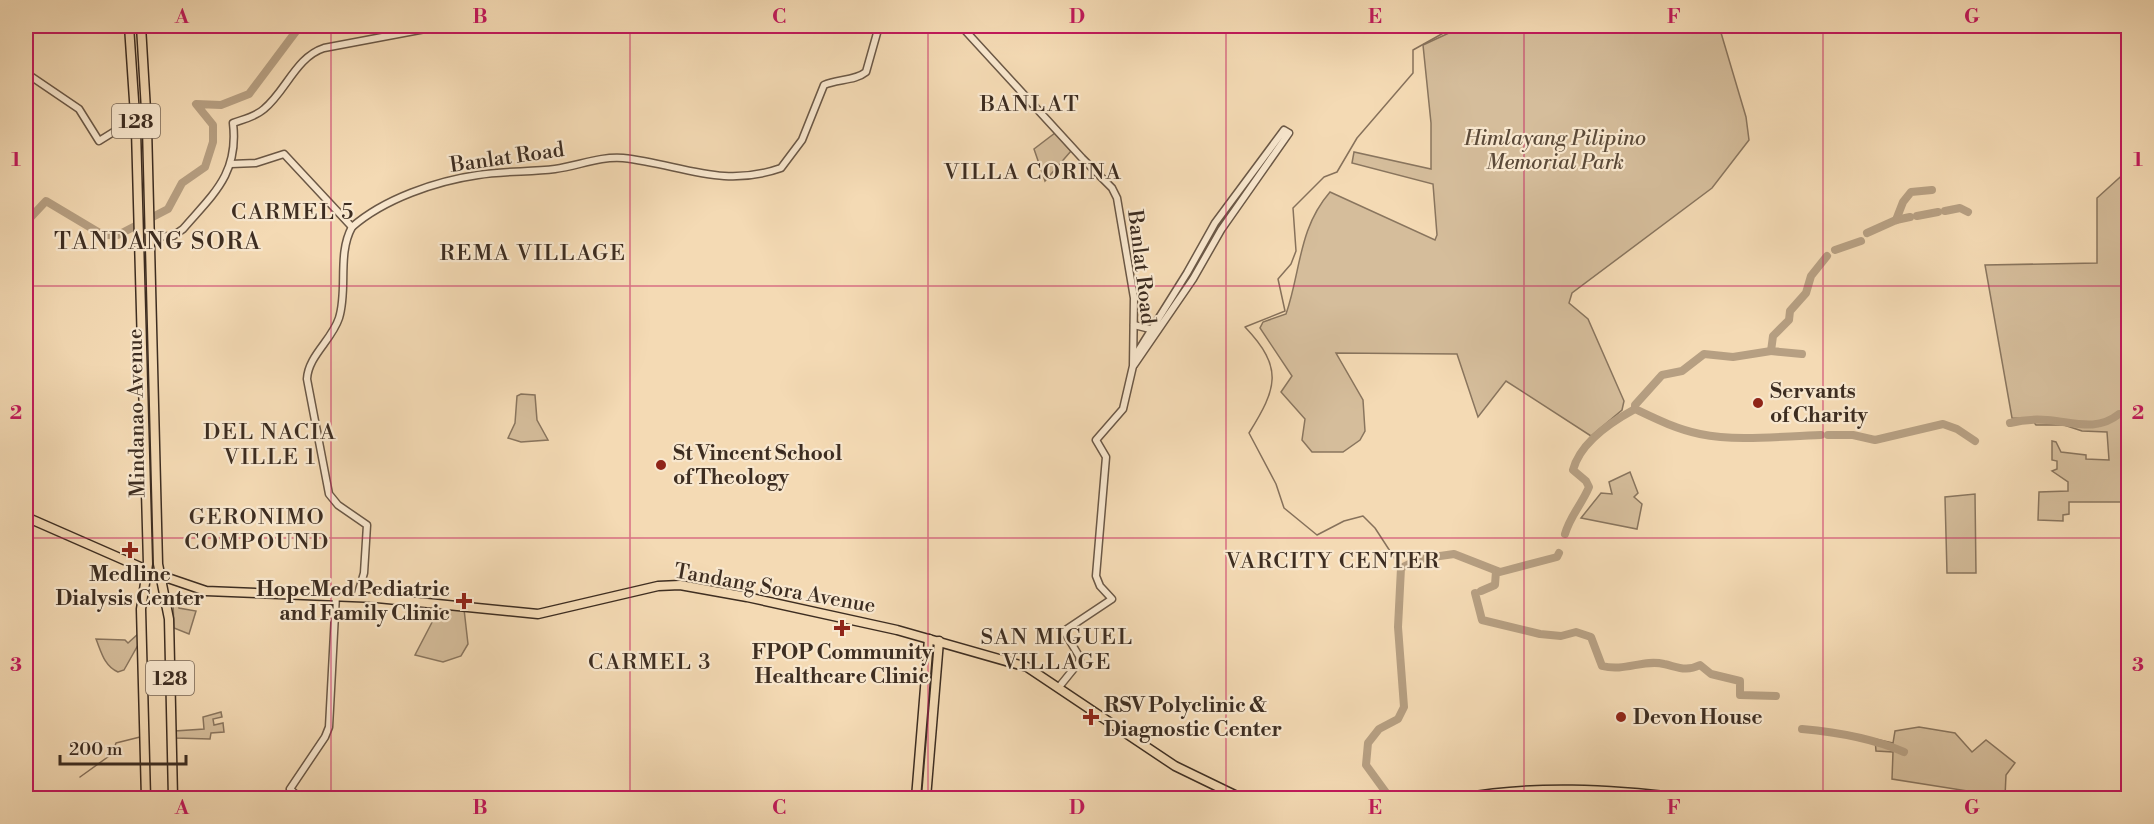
<svg xmlns="http://www.w3.org/2000/svg" width="2154" height="824" viewBox="0 0 2154 824" font-family="'Libre Bodoni',serif">
<rect width="100%" height="100%" fill="#f4dab4"/>
<filter id="stains"><feTurbulence type="fractalNoise" baseFrequency=".00333" numOctaves="4"/><feColorMatrix values="0 0 0 0 .2 0 0 0 0 .09 0 0 0 0 .02 0 0 0 .5 -.17"/></filter>
<radialGradient id="worn" r=".72"><stop offset=".6" stop-color="#630" stop-opacity="0"/><stop offset="1" stop-color="#630" stop-opacity=".3"/></radialGradient>
<g fill="#d5bd9b" stroke="#89755e" stroke-width="1.5">
<path d="M1464 26H1719L1746 117 1749 140 1712 188 1572 293 1569 303 1588 319 1624 401 1622 410 1591 436 1506 381 1478 417 1457 354 1336 353 1363 400 1365 431 1360 440 1343 452H1312L1302 440 1305 419 1281 392 1292 376 1260 328 1263 322 1286 314C1301 271 1298 229 1330 192L1435 240 1437 235 1433 184 1352 163 1354 152 1431 169V123L1423 45Z"/>
<polygon points="1055,133 1071,151 1045,181 1034,149"/>
<polygon points="2128,170 2128,502 2069,502 2069,514 2063,515 2063,521 2038,520 2039,492 2068,491 2068,482 2052,471 2057,469 2057,461 2052,460 2052,441 2056,442 2061,452 2086,455 2086,459 2109,460 2107,432 2082,431 2064,425 2036,425 2031,419 2012,418 1985,265 2097,263 2097,198"/>
<polygon points="521,394 535,395 537,420 548,440 521,442 508,438 515,423 517,396"/>
<polygon points="1630,472 1638,493 1634,497 1642,504 1637,529 1581,518 1601,493 1612,494 1609,482"/>
<polygon points="1975,494 1976,573 1947,573 1945,497"/>
<polygon points="179,601 179,608 196,611 189,634 174,628 173,602"/>
<polygon points="440,607 464,609 468,644 461,656 443,662 415,655"/>
<path d="M138 634V645L124 670 118 672C104 666 101 651 96 639L125 640 128 643Z"/>
<polygon points="221,712 222,717 213,719 214,725 223,723 224,732 211,733 210,739 175,738 175,731 204,729 203,717"/>
<polygon points="1919,727 1955,733 1972,752 1986,740 2015,763 2006,775 2005,797 1892,779 1893,752 1876,751 1875,739 1893,743 1895,731"/>
</g>
<g fill="none" stroke-linecap="round" stroke-linejoin="round">
<g stroke="#86715b" stroke-width="1.5">
<path d="M1401 568 1375 528 1363 516 1344 521 1317 535 1284 508 1276 484 1249 433C1277 388 1284 368 1245 327L1285 311 1278 279 1291 264 1296 251 1293 208 1324 177 1337 172 1357 138 1413 73V50L1456 26"/>
<polyline points="80,777 112,754 116,743 140,737"/>
</g>
<g stroke="#b69f82" stroke-width="8">
<polyline points="1945,211 1960,208 1968,212"/>
<polyline points="1917,216 1938,212"/>
<polyline points="26,217 31,217 46,201 103,235 118,235 168,209 182,183 205,167 213,142 213,125 196,104 221,105 249,94 297,30 294,26"/>
<polyline points="1896,220 1903,202 1911,192 1932,190"/>
<polyline points="1867,233 1896,220 1910,217"/>
<polyline points="1835,250 1861,241"/>
<polyline points="1802,354 1771,351 1773,336 1789,320 1790,311 1806,293 1811,276 1827,256"/>
<path d="M1635 409C1656 419 1676 429 1700 434 1738 442 1782 436 1821 435"/>
<path d="M2010 423C2022 420 2035 419 2047 420 2073 422 2097 432 2119 414L2128 415"/>
<polyline points="1828,435 1853,435 1875,440 1943,424 1957,429 1975,441"/>
<path d="M1565 534C1570 516 1582 504 1589 487L1586 481 1573 470C1580 443 1611 422 1635 409V405L1662 375 1682 371 1704 354 1733 357 1771 351"/>
<polyline points="1481,591 1495,585 1496,571"/>
<path d="M1475 593 1482 620 1540 634 1561 636 1576 632 1591 637 1602 666C1625 672 1643 659 1664 664 1678 667 1686 672 1700 665L1711 674 1740 681V695L1776 696"/>
<path d="M1802 729C1836 732 1872 738 1904 752"/>
<polyline points="1390,798 1366,765 1368,743 1379,729 1398,719 1404,707 1398,627 1401,568 1419,559 1454,554 1500,572 1557,557 1559,553"/>
</g>
<g stroke="#6b5846" stroke-width="9">
<g id="minor">
<polyline points="961,26 1082,158 1112,188 1117,198 1134,298 1133,366 1123,409 1096,440 1106,457 1096,576 1100,586 1112,599 1064,631 1079,656 1080,661 1059,687"/>
<polyline points="26,73 79,109 99,141 136,118"/>
<polyline points="231,164 256,163 284,154 352,227"/>
<path d="M149 237 173 236 183 229C213 194 239 174 233 123 244 119 255 117 264 109 286 91 296 57 324 48L425 29 424 26"/>
<polyline points="1134,325 1150,329"/>
<polyline points="1134,365 1193,279 1221,230 1289,133 1284,130 1215,223 1187,273 1135,356"/>
<path d="M357 597 364 573 367 525 338 505 329 494 307 379C308 356 332 340 339 318 348 290 337 254 352 227 384 199 436 181 478 175 503 171 530 172 555 169 578 166 600 156 623 158 680 164 721 189 781 168L802 140 824 85C837 79 855 81 866 72L879 26"/>
<polyline points="300,798 290,789 325,737 329,727 336,595"/>
</g>
</g>
<g stroke="#3d2d21" stroke-width="11">
<g id="major">
<polyline points="129,26 136,130 148,564 141,609 146,798"/>
<polyline points="141,26 147,127 158,564 169,619 173,798"/>
<polyline points="26,517 147,570"/>
<polyline points="159,575 206,591 377,598 538,614 658,586 680,585 747,597 897,630 1027,667 1175,766 1241,798"/>
<polyline points="916,798 929,639"/>
<polyline points="926,798 939,641"/>
<path d="M1462 798C1535 785 1609 789 1683 798"/>
</g>
</g>
<use href="#minor" stroke="#f8e7ce" stroke-width="6"/>
<use href="#major" stroke="#f4dab4" stroke-width="8"/>
</g>
<path fill="none" stroke="#c2185b" stroke-width="1.5" stroke-opacity="0.55" d="M331 26V798M630 26V798M928 26V798M1226 26V798M1524 26V798M1823 26V798M26 286H2128M26 538H2128"/>
<g fill="#8f2418" stroke="#f8e7ce" stroke-width="2">
<circle cx="1758" cy="403" r="6"/>
<circle cx="661" cy="465" r="6"/>
<path d="M127 541h6v6h6v6h-6v6h-6v-6h-6v-6h6z"/>
<path d="M461 592h6v6h6v6h-6v6h-6v-6h-6v-6h6z"/>
<path d="M839 619h6v6h6v6h-6v6h-6v-6h-6v-6h6z"/>
<path d="M1088 708h6v6h6v6h-6v6h-6v-6h-6v-6h6z"/>
<circle cx="1621" cy="717" r="6"/>
</g>
<g text-anchor="middle" stroke-width="4.5" stroke-linejoin="round" paint-order="stroke">
<g fill="#f8e7ce" stroke="#756555" stroke-width="1.5">
<rect x="112" y="104" width="48" height="34" rx="4.5"/>
<rect x="146" y="661" width="48" height="34" rx="4.5"/>
</g>
<g font-size="20" font-weight="bold" fill="#3d2d21">
<text x="136" y="128">128</text>
<text x="170" y="685">128</text>
</g>
<g font-size="21" font-style="italic" fill="#5b4a39" stroke="#f8e7ce">
<text x="1555" y="145">Himlayang Pilipino<tspan x="1555" dy="24">Memorial Park</tspan></text>
</g>
<g font-size="21" fill="#3d2d21" stroke="#f8e7ce">
<text transform="translate(507 157) rotate(-8)" y="7">Banlat Road</text>
<text transform="translate(1142 267) rotate(83)" y="7">Banlat Road</text>
<text transform="translate(136 413) rotate(-91)" y="7">Mindanao Avenue</text>
<text transform="translate(775 588) rotate(10)" y="7">Tandang Sora Avenue</text>
</g>
<g font-size="21" font-weight="bold" fill="#3d2d21" stroke="#f8e7ce" text-anchor="start">
<text x="1770" y="398">Servants<tspan x="1770" dy="24">of Charity</tspan></text>
<text x="673" y="460">St Vincent School<tspan x="673" dy="24">of Theology</tspan></text>
<text x="130" y="581" text-anchor="middle">Medline<tspan x="130" dy="24">Dialysis Center</tspan></text>
<text x="450" y="596" text-anchor="end">HopeMed Pediatric<tspan x="450" dy="24">and Family Clinic</tspan></text>
<text x="842" y="659" text-anchor="middle">FPOP Community<tspan x="842" dy="24">Healthcare Clinic</tspan></text>
<text x="1104" y="712">RSV Polyclinic &amp;<tspan x="1104" dy="24">Diagnostic Center</tspan></text>
<text x="1633" y="724">Devon House</text>
</g>
<g font-size="22" letter-spacing="1.5" fill="#3d2d21" stroke="#f8e7ce">
<text x="1030" y="111">BANLAT</text>
<text x="1033" y="179">VILLA CORINA</text>
<text x="293" y="219">CARMEL 5</text>
<text x="533" y="260">REMA VILLAGE</text>
<text x="270" y="439">DEL NACIA<tspan x="270" dy="25">VILLE 1</tspan></text>
<text x="257" y="524">GERONIMO<tspan x="257" dy="25">COMPOUND</tspan></text>
<text x="1333" y="568">VARCITY CENTER</text>
<text x="1057" y="644">SAN MIGUEL<tspan x="1057" dy="25">VILLAGE</tspan></text>
<text x="650" y="669">CARMEL 3</text>
</g>
<g font-size="24" letter-spacing="1.5" fill="#3d2d21" stroke="#f8e7ce">
<text x="158" y="249">TANDANG SORA</text>
</g>
</g>
<rect width="2154" height="824" fill="none" stroke="#f4dab4" stroke-width="66"/>
<path d="M60 755v9h126v-9" fill="none" stroke="#3d2d21" stroke-width="3"/>
<text x="69" y="755" font-size="18" fill="#3d2d21" stroke="#f8e7ce" stroke-width="4.5" paint-order="stroke">200 m</text>
<rect x="33" y="33" width="2088" height="758" fill="none" stroke="#c2185b" stroke-width="2"/>
<g font-size="20" text-anchor="middle" font-weight="bold" fill="#c2185b">
<text x="182" y="23">A</text>
<text x="480" y="23">B</text>
<text x="779" y="23">C</text>
<text x="1077" y="23">D</text>
<text x="1375" y="23">E</text>
<text x="1674" y="23">F</text>
<text x="1972" y="23">G</text>
<text x="16" y="166">1</text>
<text x="2138" y="166">1</text>
<text x="16" y="419">2</text>
<text x="2138" y="419">2</text>
<text x="16" y="671">3</text>
<text x="2138" y="671">3</text>
<text x="182" y="814">A</text>
<text x="480" y="814">B</text>
<text x="779" y="814">C</text>
<text x="1077" y="814">D</text>
<text x="1375" y="814">E</text>
<text x="1674" y="814">F</text>
<text x="1972" y="814">G</text>
</g>
<rect width="100%" height="100%" filter="url(#stains)"/>
<rect width="100%" height="100%" fill="url(#worn)"/>
</svg>
